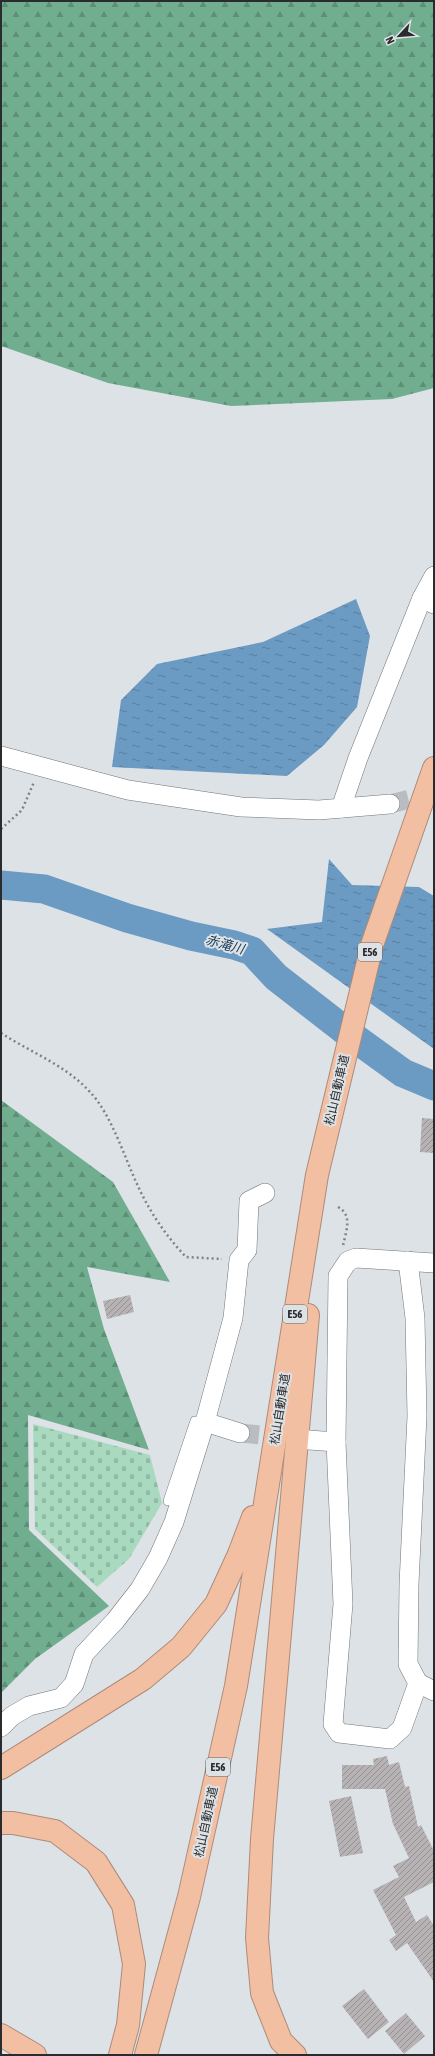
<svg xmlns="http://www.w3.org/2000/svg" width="435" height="2056" viewBox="0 0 435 2056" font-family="'Asap Condensed','Noto Sans JP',sans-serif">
<defs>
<pattern id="forest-firs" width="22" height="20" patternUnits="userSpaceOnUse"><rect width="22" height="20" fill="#71ae90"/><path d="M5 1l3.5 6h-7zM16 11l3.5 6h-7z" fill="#5d8e76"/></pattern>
<pattern id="cemetery-stones" width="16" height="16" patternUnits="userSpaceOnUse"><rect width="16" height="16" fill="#a9dac0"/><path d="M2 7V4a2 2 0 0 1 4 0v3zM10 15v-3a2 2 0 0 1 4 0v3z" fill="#92bba5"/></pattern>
<pattern id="water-ripples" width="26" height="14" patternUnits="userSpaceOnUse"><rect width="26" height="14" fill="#6b9ac2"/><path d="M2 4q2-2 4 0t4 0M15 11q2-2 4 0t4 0" fill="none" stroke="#587e9e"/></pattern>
<pattern id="building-hatch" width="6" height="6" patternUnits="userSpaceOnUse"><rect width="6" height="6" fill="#b7b2b4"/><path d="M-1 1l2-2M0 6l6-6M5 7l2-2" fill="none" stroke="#959193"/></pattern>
</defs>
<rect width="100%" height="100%" fill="#dde2e6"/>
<g fill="url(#forest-firs)">
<polygon points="1,1 434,1 434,388 392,399 231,406 108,383 1,346"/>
<polygon points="1,1100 113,1182 170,1282 87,1267 104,1329 149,1450 28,1415 29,1530 109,1606 35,1659 1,1693"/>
</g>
<polygon fill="url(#cemetery-stones)" points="33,1424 150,1455 162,1503 129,1559 97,1587 35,1529"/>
<g fill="url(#water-ripples)">
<polygon points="356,599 370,636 357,707 324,745 287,776 112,767 121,700 157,664 263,642"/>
<polygon points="329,859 352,885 419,887 434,896 434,1049 267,929 322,922"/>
</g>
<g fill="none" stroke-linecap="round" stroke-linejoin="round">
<polyline stroke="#6b9ac2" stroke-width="29" points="1,885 44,889 127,918 191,936 234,945 252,951 276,977 352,1036 403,1073 434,1086"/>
</g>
<g fill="url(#building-hatch)">
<polygon points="422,1118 434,1119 434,1153 420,1152"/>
<polygon points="130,1295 134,1312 107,1319 103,1301"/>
<polygon points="387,1756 389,1765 399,1762 405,1787 409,1786 418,1827 421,1825 434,1851 434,1882 404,1897 416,1922 427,1915 434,1926 434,1982 407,1943 396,1951 389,1940 396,1935 373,1890 399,1877 393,1866 409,1858 393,1824 385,1789 342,1789 342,1765 374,1765 373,1759"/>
<polygon points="351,1796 363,1853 340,1857 329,1801"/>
<polygon points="364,1989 389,2022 368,2039 342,2006"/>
<polygon points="406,2013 425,2036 404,2054 385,2031"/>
</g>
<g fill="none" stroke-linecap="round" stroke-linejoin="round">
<g stroke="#b9bdc1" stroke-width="19" stroke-dasharray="19 10" stroke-linecap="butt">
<polyline points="390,804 434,793"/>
<polyline points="240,1433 291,1438"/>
</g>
<g stroke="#717579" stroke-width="10">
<polyline id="lane" points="168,1501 195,1421 205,1422"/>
</g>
<g stroke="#717579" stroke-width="20">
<g id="street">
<polyline points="422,598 434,576"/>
<polyline points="1,756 128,790 241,807 319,810 390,804"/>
<polyline points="341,808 358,758 422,598 434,604"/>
<polyline points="408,1261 415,1318 417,1416 409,1584 408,1664 418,1683 434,1691"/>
<polyline points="205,1422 240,1433"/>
<polyline points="309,1440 336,1442"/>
<polyline points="418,1683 402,1728 390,1739 339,1733 333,1724 343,1604 336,1442 338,1276 348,1261 356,1258 434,1263"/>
<polyline points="1,1727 12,1716 29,1706 61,1698 74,1684 84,1654 115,1621 140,1589 158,1558 174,1522 205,1422 233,1318 239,1260 247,1250 249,1201 265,1193"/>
</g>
</g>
<g stroke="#ad8b79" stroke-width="24">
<g id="highway">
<polyline points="1,1768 143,1679 181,1647 216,1604 239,1554 253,1517"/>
<polyline points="1,1823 13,1823 55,1831 96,1862 123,1905 134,1964 128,2025 120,2055"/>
<polyline points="1,2035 35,2055"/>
<polyline points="146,2055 189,1897 236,1686 317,1175 372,945 434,768"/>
<polyline points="295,2055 281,2041 262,1993 257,1938 262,1839 308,1315"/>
</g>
</g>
<g stroke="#7f8285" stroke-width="2.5" stroke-dasharray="2 3" stroke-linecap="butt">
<polyline points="1,829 22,810 34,782"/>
<path d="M1 1033C30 1052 67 1066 90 1092 111 1114 124 1156 137 1184 149 1211 166 1236 186 1257L222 1259"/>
<path d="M338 1207C353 1215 346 1231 343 1246"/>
</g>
<use href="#lane" stroke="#fff" stroke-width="9"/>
<use href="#street" stroke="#fff" stroke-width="19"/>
<use href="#highway" stroke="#f3bfa2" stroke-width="22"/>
</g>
<g text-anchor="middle" stroke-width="4" stroke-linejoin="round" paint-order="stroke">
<g fill="#dde2e6" stroke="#606264" stroke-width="1">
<rect x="358" y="943" width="24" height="18" rx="3"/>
<rect x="283" y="1305" width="24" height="18" rx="3"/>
<rect x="206" y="1758" width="24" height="18" rx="3"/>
</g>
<g font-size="11" font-weight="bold" fill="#2a2b2d">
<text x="370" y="956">E56</text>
<text x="295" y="1318">E56</text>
<text x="218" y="1771">E56</text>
</g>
<g font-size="12" fill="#2a2b2d" stroke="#dde2e6">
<text transform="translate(337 1090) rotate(-77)" y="4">松山自動車道</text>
<text transform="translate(280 1409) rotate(-81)" y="4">松山自動車道</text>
<text transform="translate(206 1822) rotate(-78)" y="4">松山自動車道</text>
</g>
<g font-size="13" font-style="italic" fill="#0e334e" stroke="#dde2e6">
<text transform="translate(225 944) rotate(15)" y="5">赤滝川</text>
</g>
</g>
<rect width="435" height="2056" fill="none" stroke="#2a2b2d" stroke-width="4"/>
<g transform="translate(399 36) rotate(244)" stroke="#dde2e6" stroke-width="3" paint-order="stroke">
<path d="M0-3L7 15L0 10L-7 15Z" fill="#2a2b2d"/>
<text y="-6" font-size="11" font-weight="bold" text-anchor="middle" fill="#2a2b2d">N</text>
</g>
</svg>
